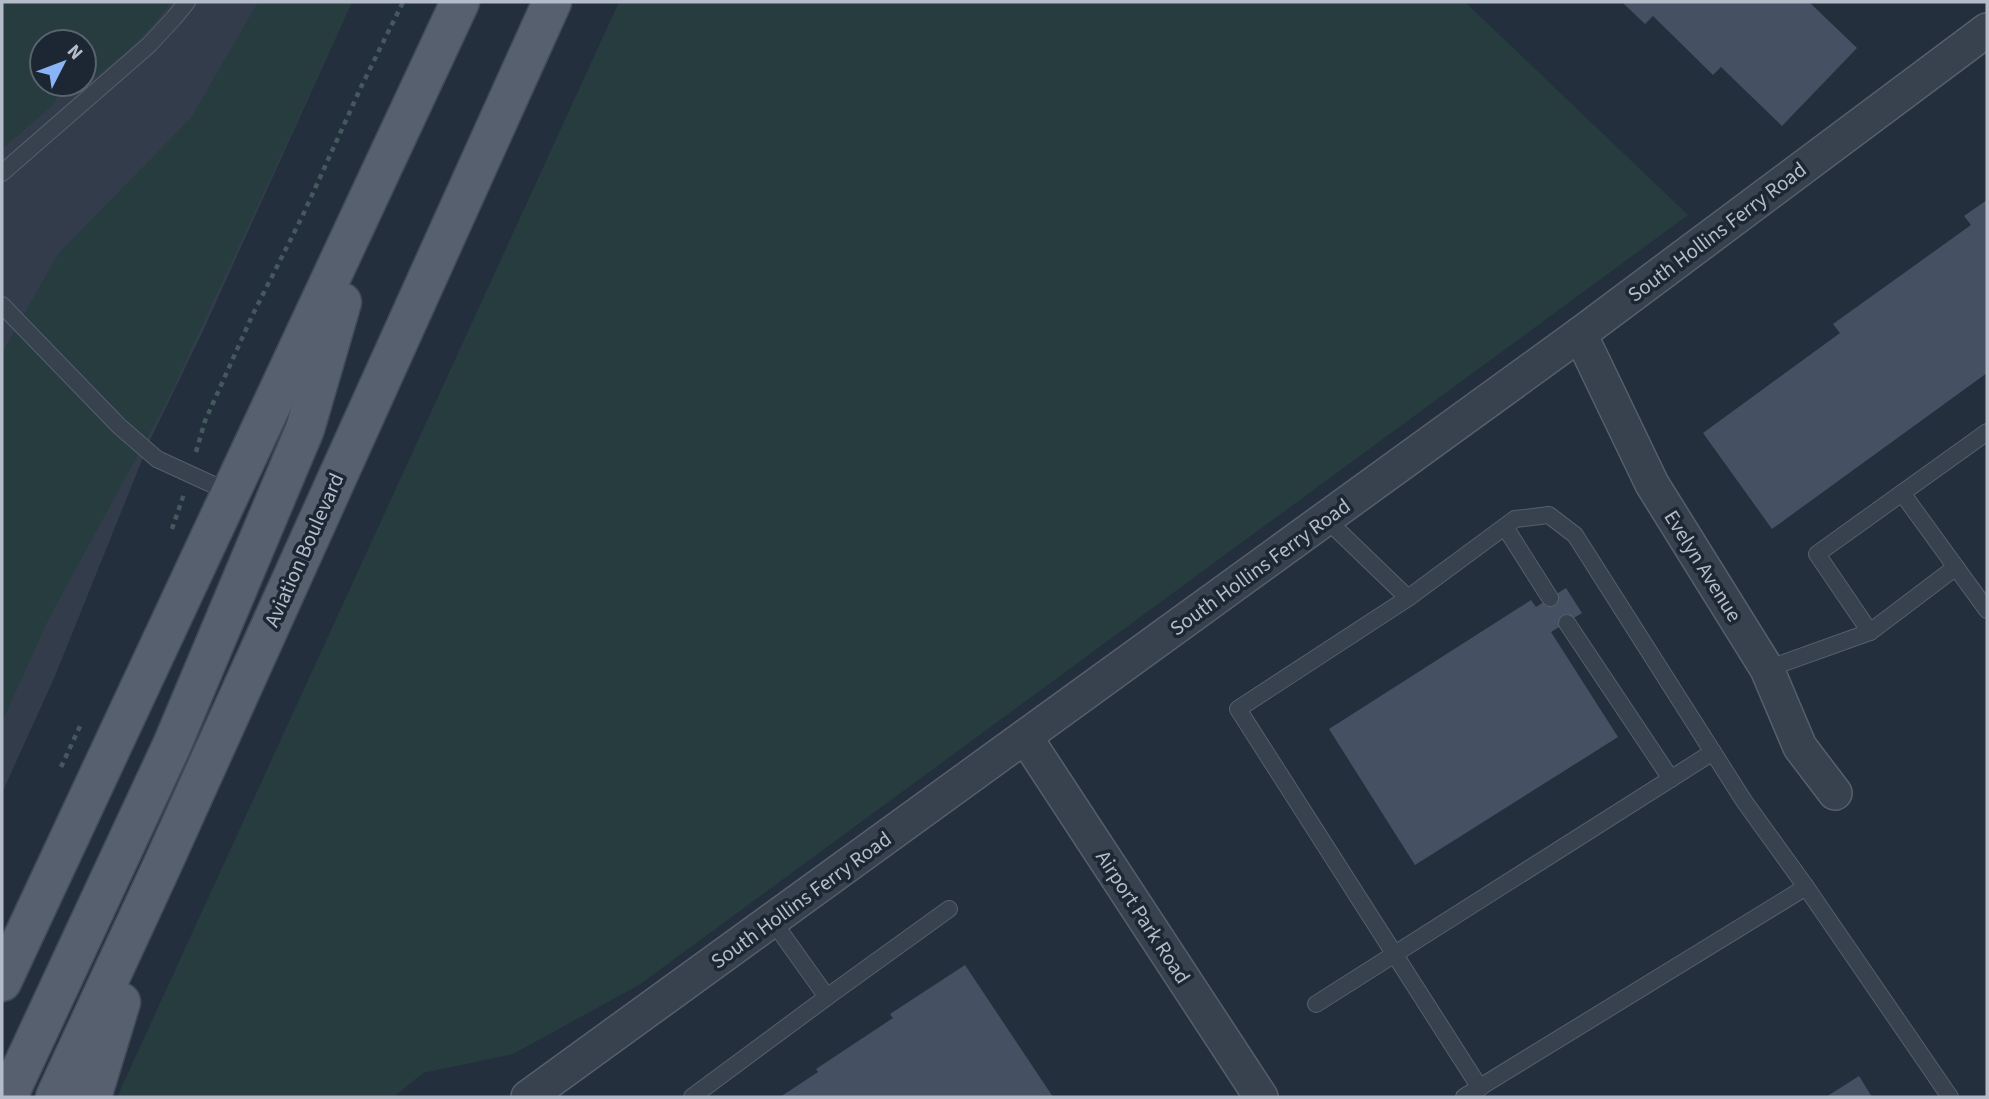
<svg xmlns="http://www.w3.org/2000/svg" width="1989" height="1099" viewBox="0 0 1989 1099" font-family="'Source Sans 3',sans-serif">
<rect width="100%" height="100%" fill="#242f3e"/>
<path fill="#323c4b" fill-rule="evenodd" d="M2 2H352L202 333 151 438 55 676 2 793ZM42 42H84V84H42Z"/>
<g fill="#263c3f">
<path d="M2 2H171C149 32 119 61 88 82L84 80V42H42V84H47L57 97 53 105 2 149Z"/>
<polygon points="258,2 352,2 168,399 48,620 2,722 2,353 59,253 191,118"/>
<polygon points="619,2 1465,2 1688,215 639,985 513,1054 423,1073 394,1097 117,1097"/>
</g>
<g fill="#455162">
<polygon points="1622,2 1809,2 1857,48 1782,126 1721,67 1713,75 1653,16 1645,24"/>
<polygon points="1987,200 1987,373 1772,529 1703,433 1840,333 1833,324 1971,225 1964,216"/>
<polygon points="1566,588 1582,613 1551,632 1618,737 1415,865 1329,729 1531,600 1536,607"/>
<polygon points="965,965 1053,1097 780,1097 818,1072 816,1069 893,1018 890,1014"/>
<polygon points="1859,1076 1872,1097 1826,1097"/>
</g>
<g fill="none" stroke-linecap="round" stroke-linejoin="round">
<g stroke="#565f6c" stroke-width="18">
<g id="service">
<polyline points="2,173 149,45 174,18 187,2"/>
<polyline points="2,305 119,426 157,459 231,493"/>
<polyline points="1902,493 1987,610"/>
<polyline points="1326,519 1408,598 1515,519 1549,515 1575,535 1744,801 1806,887 1950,1097"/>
<polyline points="1505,527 1550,598"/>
<polyline points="1408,598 1238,709 1480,1088"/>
<polyline points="1567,623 1671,779"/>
<polyline points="1870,632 1817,554 1987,432"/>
<polyline points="1767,669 1870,632 1956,567"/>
<polyline points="772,920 827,997 949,909"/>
<polyline points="1316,1004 1713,752"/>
<polyline points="692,1097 827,997"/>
<polyline points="1464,1097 1806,887"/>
</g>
</g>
<g stroke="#565f6c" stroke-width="36">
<g id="minor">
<polyline points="1580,334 1652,484 1767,669 1800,747 1835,793"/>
<polyline points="1026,738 1261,1097"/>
<polyline points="528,1097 1580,334 1987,30"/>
</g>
</g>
<g stroke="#414a57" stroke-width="41">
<g id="primary">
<polyline points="2,982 460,2"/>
<polyline points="8,1097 172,745 305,429 342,302"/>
<polyline points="55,1097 161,868 552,2"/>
<polyline points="92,1097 121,1002"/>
</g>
</g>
<g stroke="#44595c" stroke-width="4.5" stroke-dasharray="5 5" stroke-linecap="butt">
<polyline points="196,452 205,421 252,316 302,217 362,85 403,2"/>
<polyline points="172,529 184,494"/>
<polyline points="61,767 81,724"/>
</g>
<use href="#service" stroke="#38414e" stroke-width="16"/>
<use href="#minor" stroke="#38414e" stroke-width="33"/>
<use href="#primary" stroke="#56606e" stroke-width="38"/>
</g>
<g text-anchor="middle" stroke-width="7" stroke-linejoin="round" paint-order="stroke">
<g font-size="21" fill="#b4bcc9" stroke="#1d2633">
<text transform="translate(1717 232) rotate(-37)" y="7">South Hollins Ferry Road</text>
<text transform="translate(304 550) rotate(-66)" y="7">Aviation Boulevard</text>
<text transform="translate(1703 566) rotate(58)" y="7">Evelyn Avenue</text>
<text transform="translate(1260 567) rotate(-36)" y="7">South Hollins Ferry Road</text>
<text transform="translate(801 900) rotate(-36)" y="7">South Hollins Ferry Road</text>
<text transform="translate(1143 917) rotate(57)" y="7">Airport Park Road</text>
</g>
</g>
<rect width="1989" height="1099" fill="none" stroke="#b4bcc9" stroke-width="7"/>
<g transform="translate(63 63) rotate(48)"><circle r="33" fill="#1d2633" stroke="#59626f" stroke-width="2"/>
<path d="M0-5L12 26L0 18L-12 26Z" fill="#8ab4f8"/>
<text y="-10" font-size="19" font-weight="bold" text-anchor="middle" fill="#b4bcc9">N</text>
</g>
</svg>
